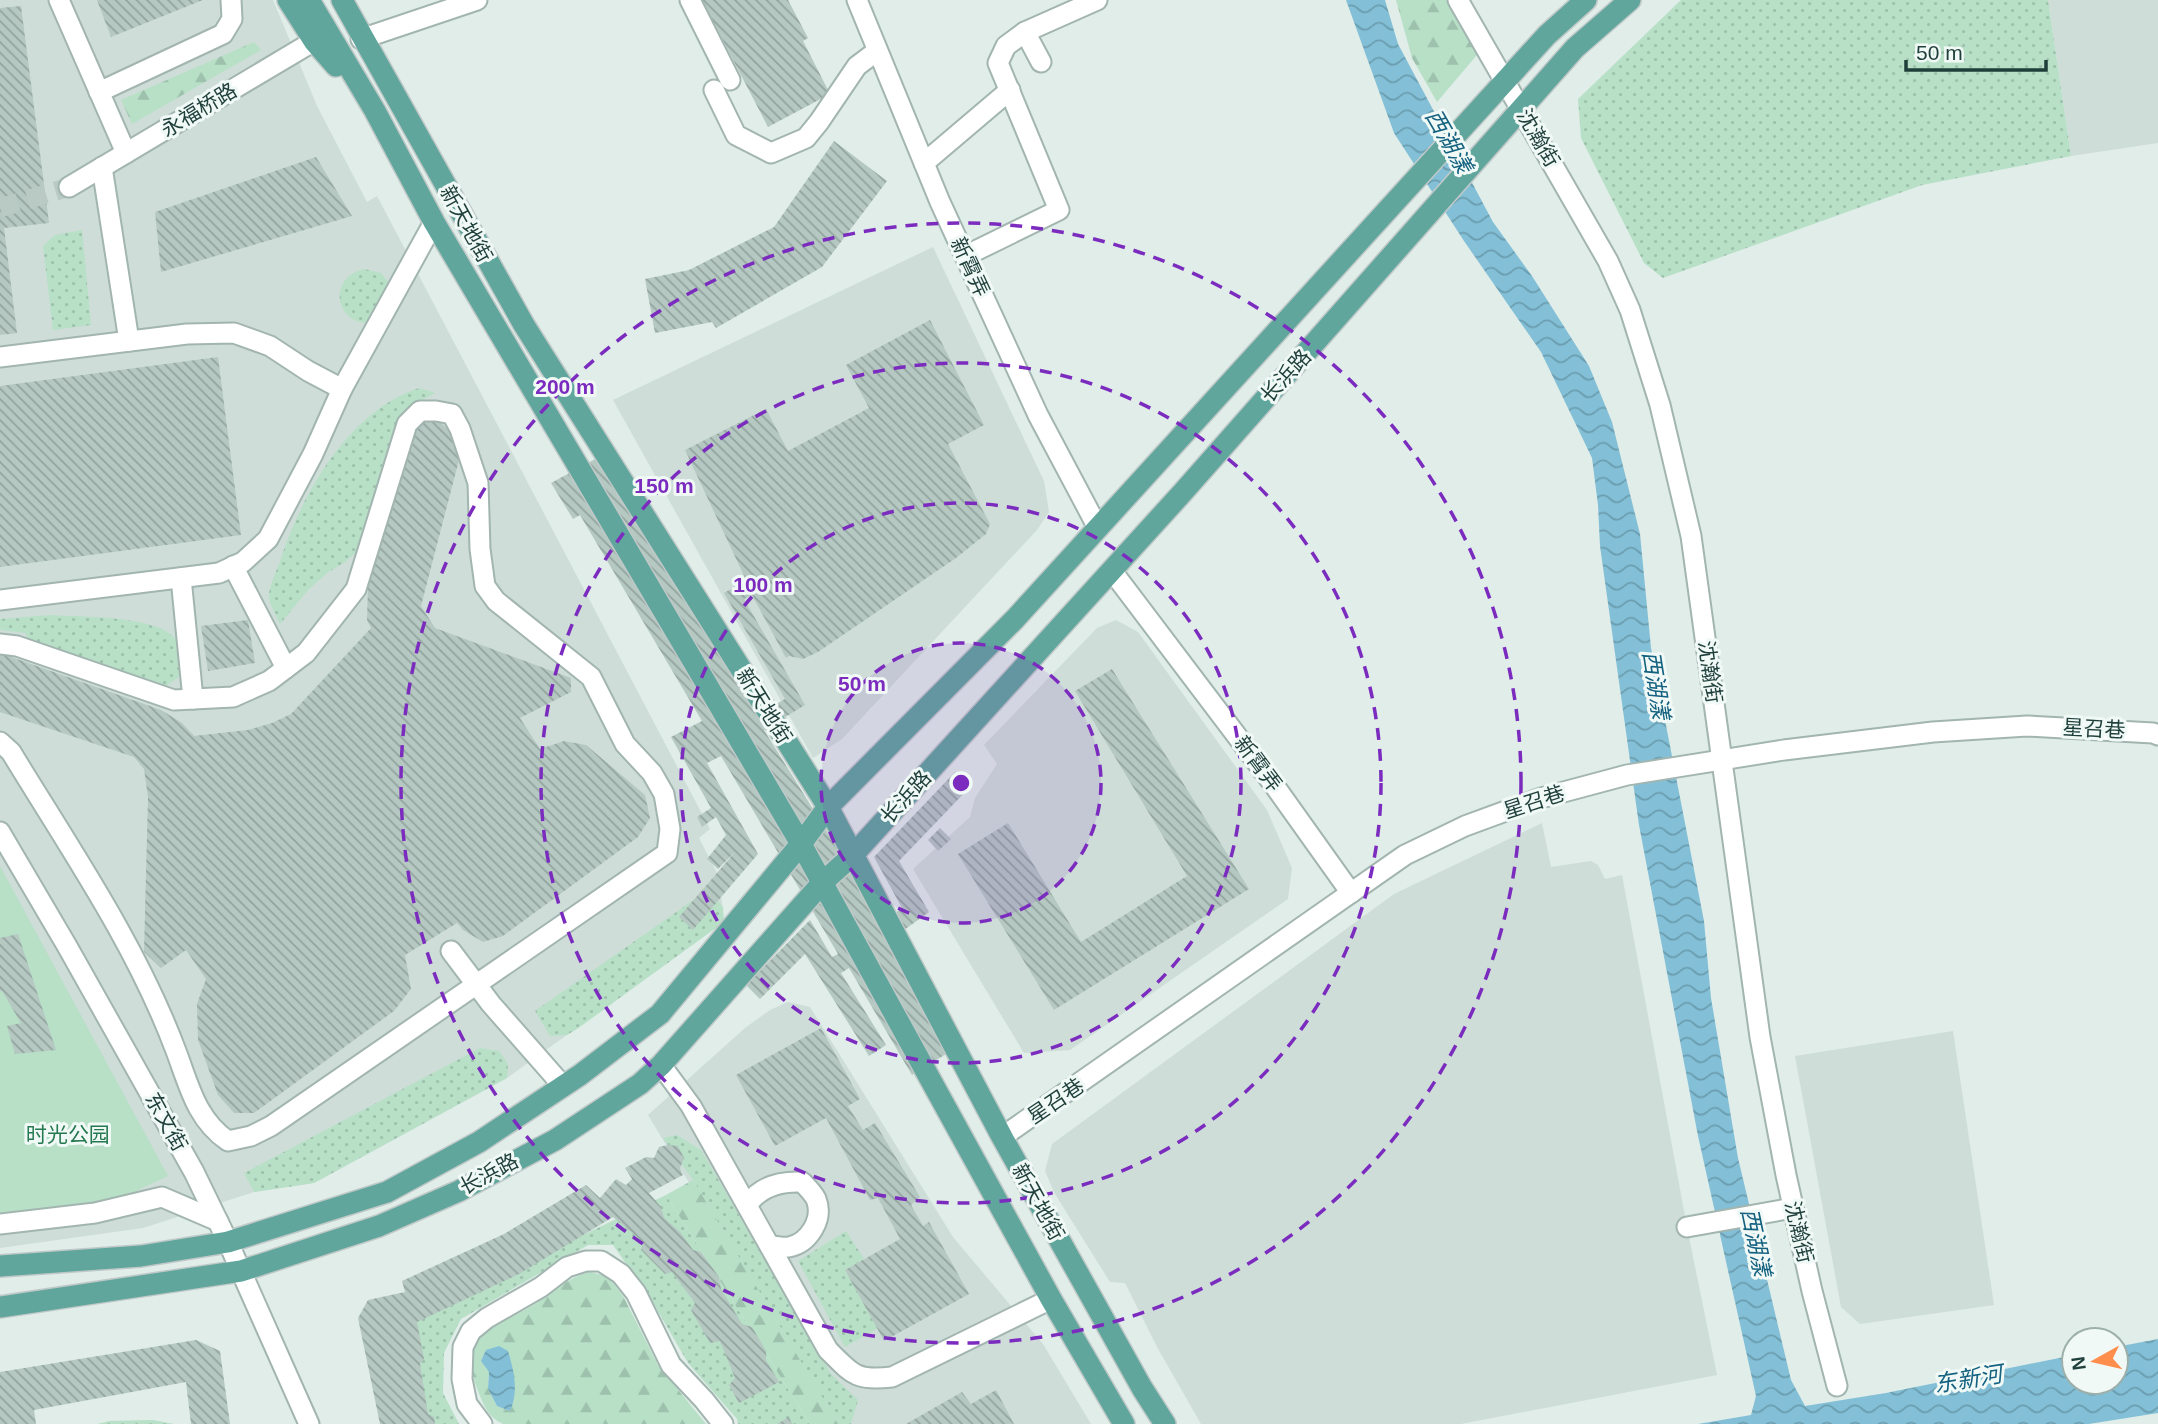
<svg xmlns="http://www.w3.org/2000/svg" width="2158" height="1424" viewBox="0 0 2158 1424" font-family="Arial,'Noto Sans SC',sans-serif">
<defs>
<pattern id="grass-dots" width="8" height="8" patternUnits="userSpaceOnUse" patternTransform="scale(1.75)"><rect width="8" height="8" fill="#b7e0c7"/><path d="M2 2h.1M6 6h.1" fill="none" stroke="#9dc1ac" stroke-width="1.8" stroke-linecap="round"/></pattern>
<pattern id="forest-firs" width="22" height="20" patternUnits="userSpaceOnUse" patternTransform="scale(1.75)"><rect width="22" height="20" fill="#b7e0c7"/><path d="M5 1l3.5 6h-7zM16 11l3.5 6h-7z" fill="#9dc1ac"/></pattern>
<pattern id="water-waves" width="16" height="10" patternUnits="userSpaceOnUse" patternTransform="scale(1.75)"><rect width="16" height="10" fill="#83c0d7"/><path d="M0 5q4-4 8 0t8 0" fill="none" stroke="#6b9daf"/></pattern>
<pattern id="building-back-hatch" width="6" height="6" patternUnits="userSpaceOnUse" patternTransform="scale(1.75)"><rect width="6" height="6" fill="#b5c8c2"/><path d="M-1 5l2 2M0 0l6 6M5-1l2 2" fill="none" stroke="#93a49f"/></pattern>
</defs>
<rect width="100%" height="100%" fill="#e0ede8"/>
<g fill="#ceddd8">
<polygon points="0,0 273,0 317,106 367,202 377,196 710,829 699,838 719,877 724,922 507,1078 314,1183 254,1192 143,1228 0,1248"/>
<polygon points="2048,0 2158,0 2158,143 2071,156"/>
<polygon points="933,247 1044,481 1049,512 1037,530 842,739 813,758 613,400"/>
<polygon points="1116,620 1138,632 1267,810 1292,868 1288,899 1070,1050 1024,1053 913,869 970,817 975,798 997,764 984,745 1097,628"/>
<polygon points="1542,823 1551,867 1591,861 1598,865 1605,879 1622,875 1687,1227 1717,1375 1461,1424 1201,1424 1157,1347 1125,1283 1110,1282 1055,1194 1045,1171 1052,1144 1394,894"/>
<polygon points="788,1002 810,1007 953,1237 1043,1344 1091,1424 835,1424 648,1115 745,1028 770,1010"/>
<polygon points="1953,1031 1994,1305 1860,1324 1841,1307 1795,1056"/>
</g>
<g fill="url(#grass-dots)">
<polygon points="1681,0 2048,0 2071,156 1922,185 1663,278 1644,263 1581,138 1578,99"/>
<polygon points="82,230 91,325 53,330 43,246 55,235"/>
<path d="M364 269 381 273 392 287 374 323C335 327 326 278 364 269Z"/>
<path d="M419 388 435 393 406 409 393 438 361 548 345 562 327 573 308 590 280 624C277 616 268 603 269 594 270 583 278 569 281 558 303 492 349 411 419 388Z"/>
<path d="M51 615C78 617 162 615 177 641 183 652 181 666 178 678L161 689 30 645 25 633 0 630V619Z"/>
<polygon points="702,894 712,895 723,907 724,922 577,1029 567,1035 550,1036 535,1011"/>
<polygon points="480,1048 499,1051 508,1064 507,1078 314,1183 254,1192 244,1173"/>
<polygon points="677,1135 701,1150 831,1374 858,1400 851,1424 838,1424 693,1180 663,1138"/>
<polygon points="666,1195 810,1424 738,1424 737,1419 688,1363 652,1301 613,1245 588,1245 461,1319 444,1353 443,1393 459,1424 423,1424 401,1323"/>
<polygon points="846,1231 864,1259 845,1270 878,1328 845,1347 798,1261"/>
<polygon points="153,1420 174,1424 97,1424 109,1421"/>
</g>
<g fill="url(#forest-firs)" fill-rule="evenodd">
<polygon points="1396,0 1454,0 1482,49 1437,102 1412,58"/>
<polygon points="254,42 261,50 132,124 121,100"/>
<polygon points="693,1180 838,1424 810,1424 666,1195"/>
<path d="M590 1272 609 1277 623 1296 658 1365 706 1424H503C488 1417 484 1406 478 1391 454 1331 499 1328 538 1302 558 1290 566 1278 590 1272ZM489 1372 510 1411 497 1406 488 1389Z"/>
</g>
<polygon fill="#b7e0c7" points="0,866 168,1176 123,1197 0,1220"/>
<g fill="url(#water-waves)">
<polygon points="1346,0 1385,0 1398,44 1493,222 1532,276 1589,366 1612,422 1640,534 1651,648 1704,921 1711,998 1738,1158 1791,1380 1805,1406 1886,1393 2074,1355 2074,1382 2116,1382 2116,1347 2158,1339 2158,1413 2089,1424 1698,1424 1751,1415 1756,1396 1698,1136 1639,825 1600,546 1598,505 1592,458 1541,352 1464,241 1394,133"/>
<path d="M499 1346 508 1351C514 1371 519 1391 510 1411L497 1406 488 1389 489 1372 481 1361 486 1350Z"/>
</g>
<g fill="url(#building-back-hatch)">
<polygon points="97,0 203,0 111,37"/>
<polygon points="702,0 788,0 808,38 803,41 830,94 768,127"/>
<polygon points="21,6 49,223 4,228 17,333 0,335 0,8"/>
<polygon points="834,141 887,181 822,267 716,328 712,322 655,333 645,279 689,270 774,227"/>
<polygon points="316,157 352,216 161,272 155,212"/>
<polygon points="930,320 984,425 948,444 990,524 986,534 956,558 818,652 803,659 789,656 786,658 752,595 744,599 805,705 764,730 883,922 902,908 874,857 955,772 970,787 899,861 929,912 893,938 959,1046 912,1075 849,968 841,973 886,1045 869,1056 805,954 760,999 746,985 810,920 832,957 838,954 721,756 707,763 758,854 693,930 679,917 735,852 718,869 707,859 726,835 716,817 702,827 697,817 711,808 671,737 702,721 580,515 573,519 551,483 612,450 625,497 757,715 785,699 724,593 746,580 685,450 766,409 788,451 869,408 846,365"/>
<polygon points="218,357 241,535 0,567 0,386"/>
<polygon points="435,418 454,434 459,460 421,606 435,628 571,678 571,692 520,718 540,749 564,741 586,745 645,795 650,818 638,837 503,936 483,942 463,930 457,923 405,955 411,989 394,1011 254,1113 234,1113 218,1095 198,1040 197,1004 206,979 186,950 161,968 144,952 148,797 144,769 134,757 0,712 0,653 161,710 182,723 194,736 248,730 272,723 291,714 371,628 367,620 368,585 415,423"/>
<polygon points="248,620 255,663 208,671 201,626"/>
<polygon points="1112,669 1249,889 1054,1010 958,854 1008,823 1081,942 1187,876 1075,691"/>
<polygon points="940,828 951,839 938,851 928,840"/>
<polygon points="18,934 56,1050 15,1054 7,1026 21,1023 2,991 0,991 0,938"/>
<polygon points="821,1028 860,1099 848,1106 863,1130 875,1123 920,1197 911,1205 923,1226 929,1222 969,1294 884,1341 845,1270 900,1239 878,1198 870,1200 826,1118 775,1146 736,1075"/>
<polygon points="668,1145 678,1146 684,1158 680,1168 683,1175 649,1193 661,1207 664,1218 680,1232 693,1250 701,1252 719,1277 721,1289 742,1324 752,1327 766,1351 766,1360 779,1382 739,1403 729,1385 735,1378 720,1341 710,1343 691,1310 695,1303 672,1272 665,1274 641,1250 643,1242 613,1217 519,1274 417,1322 424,1359 420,1364 428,1414 434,1417 435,1424 380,1424 358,1318 368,1300 405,1292 402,1281 504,1234 586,1185 600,1198 616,1179 626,1185 632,1179 625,1168 646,1157 654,1158 659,1147"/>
<polygon points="196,1340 220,1351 230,1424 191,1424 186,1382 34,1410 36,1424 0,1424 0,1372"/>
<polygon points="996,1390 1014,1424 906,1424 962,1392 971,1404"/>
<polygon points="789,1417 792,1424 777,1424"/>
</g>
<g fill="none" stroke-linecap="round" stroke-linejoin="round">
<polyline stroke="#b9cac5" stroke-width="19" stroke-dasharray="19 10" stroke-linecap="butt" points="0,208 69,187"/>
<g stroke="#a2b5b0" stroke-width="23">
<g id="minor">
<polyline points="59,0 126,153"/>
<polyline points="690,0 730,80"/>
<polyline points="857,0 940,202 1038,415 1098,528"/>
<polyline points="1458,0 1608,261 1630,310 1660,405 1691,536 1760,1037 1786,1175 1812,1291 1837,1386"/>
<polyline points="1025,32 1041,62"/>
<polyline points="361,39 477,0"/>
<polyline points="714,90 736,135 771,153 806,138 819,122 857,66 877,51"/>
<polyline points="99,92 223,34 232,19 231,0"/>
<polyline points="924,163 1010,90"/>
<polyline points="102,167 129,341"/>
<polyline points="69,187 314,41 328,37"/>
<polyline points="965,256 1059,210 998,63 1006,46 1025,32 1097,0"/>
<polyline points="0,357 187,334 234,333 270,346 308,371 342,389 434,222"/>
<polyline points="233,566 286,668"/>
<polyline points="1112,571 1274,785 1351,893"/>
<polyline points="181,578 193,699"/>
<polyline points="0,600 219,573 243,562 268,539 313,454 342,389"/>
<path d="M0 644 17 646 174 700 233 697 269 681 306 653 356 589 407 424 420 411H436L452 414 460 429 478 483 480 549 485 586 496 601 591 677 625 744 652 773 664 794 670 829 667 853 271 1126 251 1136 228 1141C196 1119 189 1085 176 1051 136 944 70 849 11 752L0 742"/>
<polyline points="0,832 67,946 194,1172 228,1242 309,1424"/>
<polyline points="451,951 491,1004 563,1086"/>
<path d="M661 1065 691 1106 828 1350C853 1375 856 1381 892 1377L1051 1299"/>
<polyline points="1002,1137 1405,855 1465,826 1541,798 1627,775 1784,750 1933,732 2027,726 2153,733 2158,735"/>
<path d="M748 1204C761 1186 780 1181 802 1182 807 1187 813 1193 816 1199 824 1219 809 1243 789 1247 783 1248 777 1246 771 1246"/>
<polyline points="0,1224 95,1213 162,1197 218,1221"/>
<polyline points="1687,1227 1793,1208"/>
<polyline points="482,1424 467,1404 462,1379 463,1347 471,1331 487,1318 541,1287 567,1267 586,1261 601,1261 621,1274 636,1293 671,1365 704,1400 723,1424"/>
</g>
</g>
<g stroke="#c0c9c8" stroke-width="24">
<g id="major">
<polyline points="288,0 314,41 336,66"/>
<polyline points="309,0 375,111 434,222 801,844 1051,1299 1124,1424"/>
<polyline points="342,0 524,325 828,807 1002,1137 1142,1388 1165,1424"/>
<polyline points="0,1266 141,1256 228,1242 387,1192 479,1142 580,1075 660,1014 801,844 828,807 1015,619 1547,35 1586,0"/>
<polyline points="0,1307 241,1271 379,1226 459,1191 555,1140 640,1084 661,1065 823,882 853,855 1183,492 1575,48 1630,0"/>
</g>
</g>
<use href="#minor" stroke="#fff" stroke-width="19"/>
<use href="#major" stroke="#60a69d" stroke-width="21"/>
</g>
<circle cx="961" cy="783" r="140" fill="#7b2cbf" fill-opacity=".12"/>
<g fill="none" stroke="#7b2cbf" stroke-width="3.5" stroke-dasharray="12 9">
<circle cx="961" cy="783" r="140"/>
<circle cx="961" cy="783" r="280"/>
<circle cx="961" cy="783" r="420"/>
<circle cx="961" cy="783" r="560"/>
</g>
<g text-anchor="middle" stroke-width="6" stroke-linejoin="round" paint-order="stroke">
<g font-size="21" fill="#1f3f3a" stroke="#f1f9f6">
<text transform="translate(199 110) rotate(-31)" y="7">永福桥路</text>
<text transform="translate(1538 138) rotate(60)" y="7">沈瀚街</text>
<text transform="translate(466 224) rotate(61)" y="7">新天地街</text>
<text transform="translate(970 267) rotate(65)" y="7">新霄弄</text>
<text transform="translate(1286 376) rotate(-48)" y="7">长浜路</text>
<text transform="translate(1710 672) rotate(82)" y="7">沈瀚街</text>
<text transform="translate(764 706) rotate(58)" y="7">新天地街</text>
<text transform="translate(2094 729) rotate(3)" y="7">星召巷</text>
<text transform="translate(1258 764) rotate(53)" y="7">新霄弄</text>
<text transform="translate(906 797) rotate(-48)" y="7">长浜路</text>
<text transform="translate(1534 802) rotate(-18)" y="7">星召巷</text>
<text transform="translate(1056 1101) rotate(-34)" y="7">星召巷</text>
<text transform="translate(166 1122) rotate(61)" y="7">东文街</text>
<text transform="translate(489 1174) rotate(-28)" y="7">长浜路</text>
<text transform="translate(1038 1202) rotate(61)" y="7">新天地街</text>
<text transform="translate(1799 1232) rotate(77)" y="7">沈瀚街</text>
</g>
<g font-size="21" fill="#257950" stroke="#f1f9f6">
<text x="68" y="1142">时光公园</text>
</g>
<g font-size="23" font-style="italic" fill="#146180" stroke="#f1f9f6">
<text transform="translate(1449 141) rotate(60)" y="8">西湖漾</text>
<text transform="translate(1656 685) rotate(81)" y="8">西湖漾</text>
<text transform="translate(1756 1242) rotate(78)" y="8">西湖漾</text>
<text transform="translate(1968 1379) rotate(-9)" y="8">东新河</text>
</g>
</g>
<circle cx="961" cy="783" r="10" fill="#7b2cbf" stroke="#f1f9f6" stroke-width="3.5"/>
<g font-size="21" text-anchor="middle" font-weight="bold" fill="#7b2cbf" stroke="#f1f9f6" stroke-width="6" stroke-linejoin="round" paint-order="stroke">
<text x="565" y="394">200 m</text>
<text x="664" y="493">150 m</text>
<text x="763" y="592">100 m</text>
<text x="862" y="691">50 m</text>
</g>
<g transform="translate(2095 1361) rotate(262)"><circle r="33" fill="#f1f9f6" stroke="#9dafab" stroke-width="2"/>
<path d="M0-5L12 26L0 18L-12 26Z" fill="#ff8d4c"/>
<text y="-10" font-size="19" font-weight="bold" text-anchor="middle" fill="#1f3f3a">N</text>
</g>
<path d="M1906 60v10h140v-10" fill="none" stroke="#1f3f3a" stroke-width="3.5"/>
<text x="1916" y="60" font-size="21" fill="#1f3f3a" stroke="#f1f9f6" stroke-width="5" paint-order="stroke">50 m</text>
</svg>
